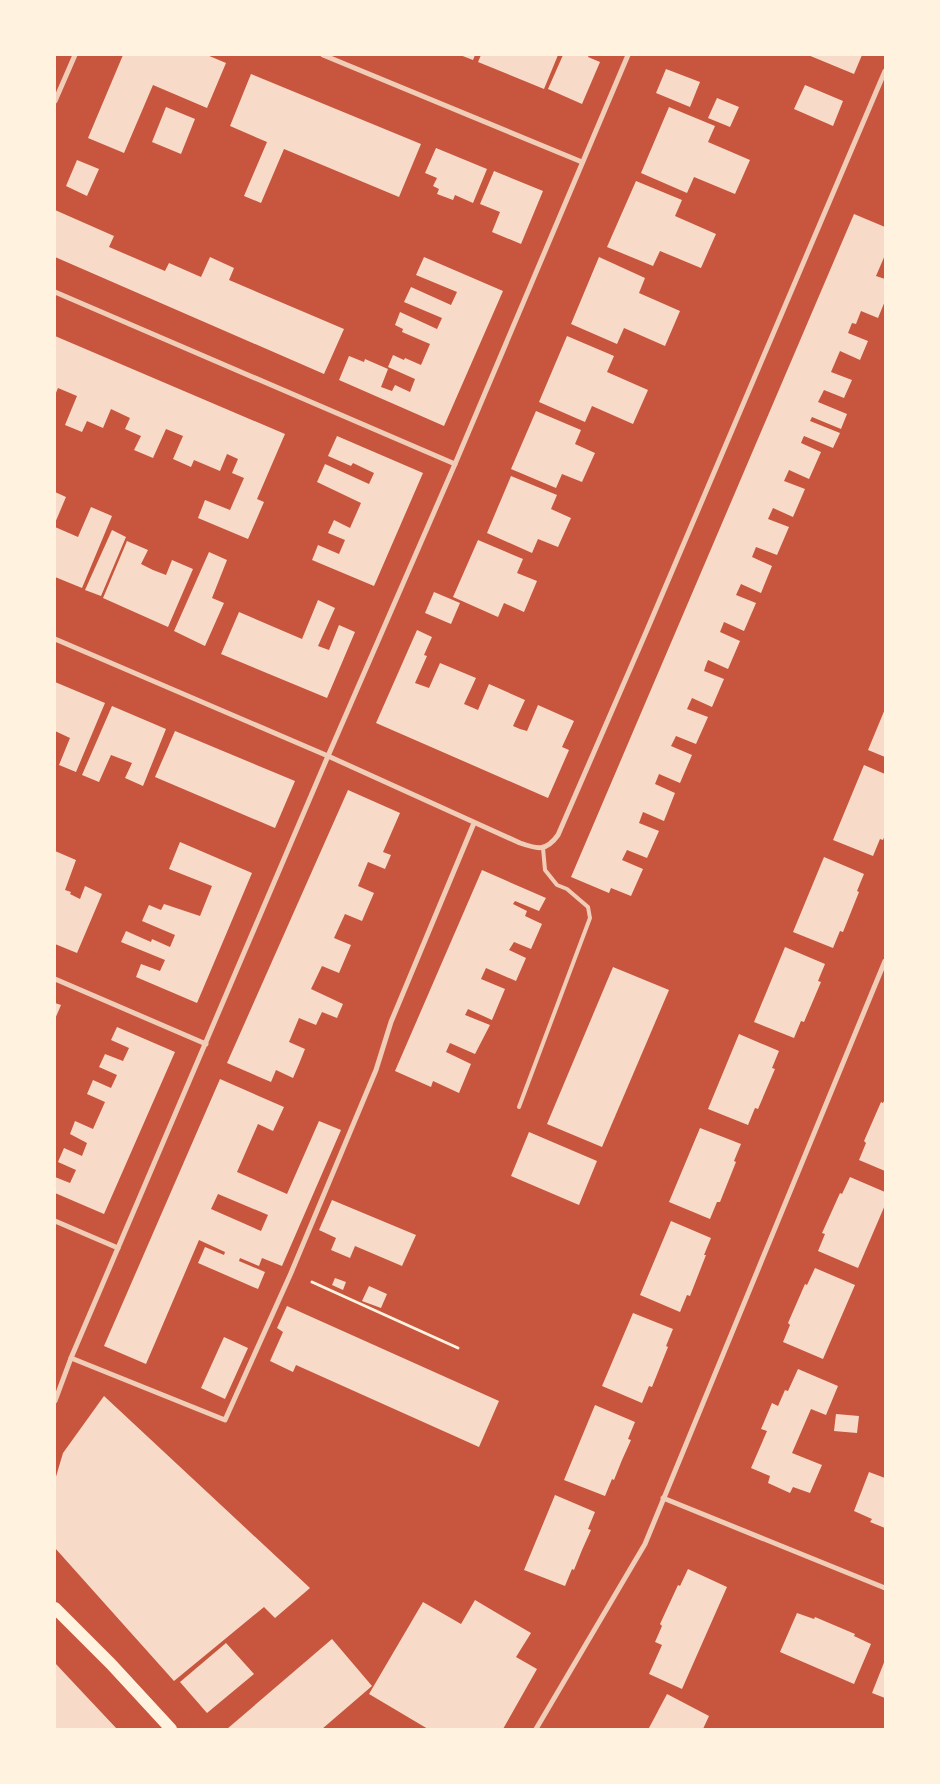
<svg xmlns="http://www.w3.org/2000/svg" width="940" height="1784" viewBox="0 0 940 1784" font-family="'IBM Plex Sans',sans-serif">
<rect width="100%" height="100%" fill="#c8553d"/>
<g fill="#f7dbc8" fill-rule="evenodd">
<polygon points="123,55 207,55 226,63 207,108 153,85 124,153 88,138"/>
<polygon points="460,55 475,55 473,60"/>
<polygon points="481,55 558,55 544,89 478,62"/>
<polygon points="563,55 589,55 588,57 600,62 582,104 548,89"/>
<polygon points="808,55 862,55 854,74"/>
<polygon points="666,69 700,82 690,107 656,93"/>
<polygon points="251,74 421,144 399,197 284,149 261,203 244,196 267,142 230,126"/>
<polygon points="805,85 843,101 833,126 794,109"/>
<polygon points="717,98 739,107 730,127 708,118"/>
<polygon points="166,107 195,119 181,154 152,142"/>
<polygon points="669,107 715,126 708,142 750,160 735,194 694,177 687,193 641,173"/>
<polygon points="436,148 487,169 473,203 455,195 453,200 437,194 439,189 433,186 437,178 425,173"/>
<polygon points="77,160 99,169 87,196 66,186"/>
<polygon points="494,171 543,191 521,244 492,232 500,212 480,204"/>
<polygon points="636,181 682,200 675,216 716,234 701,268 660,251 653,266 607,247"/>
<polygon points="55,210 114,236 109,247 165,271 169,263 201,277 210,257 234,268 229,280 344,329 324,374 55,257"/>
<polygon points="854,214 885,227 885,255 876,276 885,279 885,301 878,318 861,311 856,324 852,323 848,333 868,341 860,360 840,351 831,372 852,380 844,398 824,390 818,402 847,414 841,429 812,417 810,421 840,433 833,448 804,436 803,438 801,443 821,452 809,479 789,470 784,481 805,489 793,517 773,508 768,519 789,527 777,555 756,547 752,557 772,566 761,593 741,584 736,595 756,603 744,631 724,622 720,632 740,641 728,669 708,660 706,665 704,671 724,679 712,707 692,698 687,709 708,717 696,744 676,736 671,746 692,755 680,783 659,774 655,784 675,793 664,821 643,812 639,823 659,831 647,858 627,850 622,860 643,869 631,896 611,888 609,893 571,877"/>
<polygon points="424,257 503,291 444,426 339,380 349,356 364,362 365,359 388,369 381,387 392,391 395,385 410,392 415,379 388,367 393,355 404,360 405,358 421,365 430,344 402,332 403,329 395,325 400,312 437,329 442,318 404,302 411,287 451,305 457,292 416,275"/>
<polygon points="599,257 645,278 639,293 680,311 665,346 624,328 617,344 571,324"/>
<polygon points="55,336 285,434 257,499 264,502 248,539 198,518 205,500 230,510 244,478 232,473 238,459 227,454 220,471 194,460 191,467 173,459 183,436 166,429 153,458 134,450 141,436 125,429 130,418 111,409 103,428 87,421 82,432 65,425 77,396 58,388 55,395"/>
<polygon points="567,336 614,356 607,372 648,390 633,424 592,406 585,422 539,402"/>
<polygon points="536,411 581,430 575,444 595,453 582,482 562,474 556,488 511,469"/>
<polygon points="337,436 423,473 374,586 312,560 318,545 339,554 345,540 328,533 334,520 350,528 361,503 317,482 325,464 369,484 374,473 353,463 351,466 328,456"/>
<polygon points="511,476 557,495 551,509 571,518 558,547 538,539 532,553 487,533"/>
<polygon points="55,492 66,497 55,523"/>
<polygon points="91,507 112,516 82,588 55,577 55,527 78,537"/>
<polygon points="112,530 126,537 101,596 85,590"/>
<polygon points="478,540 523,559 517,573 537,581 524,612 504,603 498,617 453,597"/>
<polygon points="127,541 148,550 141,564 153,570 166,575 172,560 193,569 168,627 103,598"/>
<polygon points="209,552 227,560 212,598 224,603 205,646 174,631"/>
<polygon points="434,592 460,603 451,624 425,613"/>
<polygon points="318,600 335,608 318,646 329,650 339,625 355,632 327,698 221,654 239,612 302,639"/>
<polygon points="417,630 432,637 424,655 427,656 415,683 429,688 440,663 476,678 464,704 478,710 489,684 525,700 513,726 520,729 527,731 538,705 574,721 562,747 569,750 548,798 376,723"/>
<polygon points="55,682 105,703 76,772 59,765 70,738 55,731"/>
<polygon points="112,706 166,729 143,786 125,778 132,763 111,755 99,782 82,775"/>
<polygon points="885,709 885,757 868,750"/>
<polygon points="175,731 295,781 275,828 155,777"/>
<polygon points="864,765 885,774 885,835 883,840 880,839 873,856 833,840"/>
<polygon points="348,790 400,813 383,852 391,855 385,869 368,862 358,886 374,893 362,921 345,914 334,938 351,945 339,973 322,966 311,989 343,1004 337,1018 322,1012 316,1025 299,1018 289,1042 305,1049 299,1064 293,1078 276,1070 271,1082 227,1063"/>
<polygon points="180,842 252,873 197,1003 136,977 141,964 160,971 165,960 121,942 126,931 151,942 152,939 170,947 175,935 142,921 149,905 161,910 164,904 200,916 212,886 169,869"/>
<polygon points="55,851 76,860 65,890 71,892 70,894 80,899 85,886 102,894 77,953 55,944"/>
<polygon points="824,857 864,874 857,891 859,892 843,932 840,931 833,948 793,932"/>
<polygon points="482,870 546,898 539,911 515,901 513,904 527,911 525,916 542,924 531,949 514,942 509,950 526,958 516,981 486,968 481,979 505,989 492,1020 468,1009 465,1015 490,1025 475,1054 450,1043 446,1052 471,1064 459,1093 433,1081 431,1087 395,1071"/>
<polygon points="785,947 825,964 818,981 821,982 804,1022 801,1021 794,1038 754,1022"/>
<polygon points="613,967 669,990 602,1147 547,1124"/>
<polygon points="55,1003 61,1005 55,1019"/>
<polygon points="117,1027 175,1052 104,1214 55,1193 55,1177 70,1183 76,1170 58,1162 64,1148 82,1156 87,1143 70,1134 75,1121 93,1129 105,1102 87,1094 93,1080 111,1088 117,1075 99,1067 105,1054 123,1061 129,1048 111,1040"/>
<polygon points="739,1034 779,1051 772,1068 775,1069 758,1109 755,1108 748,1125 708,1109"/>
<path d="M220 1079 284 1107 273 1131 258 1124 237 1172 287 1194 319 1121 341 1130 282 1266 262 1258 259 1266 240 1258 239 1261 265 1272 258 1289 198 1263 205 1247 224 1255 225 1252 199 1240 146 1364 104 1346ZM218 1194 268 1215 261 1231 211 1209Z"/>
<polygon points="885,1099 885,1171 859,1160 866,1143 864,1141 881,1102 883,1103"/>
<polygon points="700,1128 741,1144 734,1161 736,1162 720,1202 717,1202 710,1219 669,1202"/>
<polygon points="529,1132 597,1161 579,1205 511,1176"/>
<polygon points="850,1177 885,1192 885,1205 858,1268 818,1251 825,1234 822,1233 840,1193 842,1194"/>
<polygon points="332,1200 416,1235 402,1266 355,1246 350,1258 331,1250 336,1238 319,1230"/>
<polygon points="671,1221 711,1238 704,1255 706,1255 690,1296 687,1295 680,1312 640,1295"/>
<polygon points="815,1268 855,1285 823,1359 783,1342 790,1325 788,1323 805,1284 807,1285"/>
<polygon points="335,1278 346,1282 343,1290 332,1285"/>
<polygon points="369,1286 387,1294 381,1308 362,1301"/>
<polygon points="287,1306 499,1401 479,1447 296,1365 293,1372 270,1361 283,1332 277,1328"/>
<polygon points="633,1313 673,1329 666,1346 668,1347 652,1387 649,1386 642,1403 602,1386"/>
<polygon points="224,1337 248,1348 225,1399 201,1388"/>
<polygon points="798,1369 838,1386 826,1415 811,1409 792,1453 822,1465 810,1493 793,1487 790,1493 768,1483 770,1476 751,1468 767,1431 761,1429 772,1403 778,1406 785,1390 788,1391"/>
<polygon points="104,1396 310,1588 275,1618 264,1607 174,1681 55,1548 55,1480 63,1453"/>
<polygon points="595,1405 635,1422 628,1439 631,1440 622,1460 614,1480 612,1479 605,1496 564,1480"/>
<polygon points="836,1414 859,1416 857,1433 834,1431"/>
<polygon points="869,1472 885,1478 885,1528 870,1522 872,1519 854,1511"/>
<polygon points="555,1495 595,1512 588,1529 591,1530 582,1550 574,1570 572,1569 565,1586 524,1570"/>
<polygon points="688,1569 727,1587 682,1689 649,1674 662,1645 655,1642 662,1626 660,1624 678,1585 680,1586"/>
<polygon points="475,1600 531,1633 516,1657 537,1669 503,1729 428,1729 369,1694 423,1602 461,1624"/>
<polygon points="797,1613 814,1619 815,1617 855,1634 854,1636 871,1644 854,1684 780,1652"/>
<polygon points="332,1639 372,1686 322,1729 227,1729"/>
<polygon points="226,1643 254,1674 207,1713 180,1682"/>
<polygon points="885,1660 885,1698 872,1693"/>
<polygon points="55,1663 85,1695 117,1729 55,1729"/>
<polygon points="667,1694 709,1716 703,1729 649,1728"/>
</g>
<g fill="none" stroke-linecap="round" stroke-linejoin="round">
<polyline stroke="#fff3e0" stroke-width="3" points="312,1282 458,1348"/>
<polyline stroke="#f1ccb7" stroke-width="4" points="519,1107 590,918 588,907 567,889 557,885 545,870 543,848"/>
<g stroke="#f1ccb7" stroke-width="5">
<polyline points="323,55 582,162"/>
<polyline points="55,101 75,55"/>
<polyline points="55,292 455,464"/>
<path d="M55 639 328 756 520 843C537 849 546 852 558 835L647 630 885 71"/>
<polyline points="55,979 206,1044"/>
<polyline points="55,1221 118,1248"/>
<polyline points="71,1358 225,1420 291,1273 376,1070 391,1022 474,823"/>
<polyline points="55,1401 71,1358 328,756 455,464 628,55"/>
<polyline points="663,1498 885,1588"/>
<polyline points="536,1729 645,1544 885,961"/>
</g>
<polyline stroke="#fff3e0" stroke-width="12" points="55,1608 111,1664 171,1729"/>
</g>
<rect width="940" height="1784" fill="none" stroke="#fff3e0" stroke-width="112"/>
</svg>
